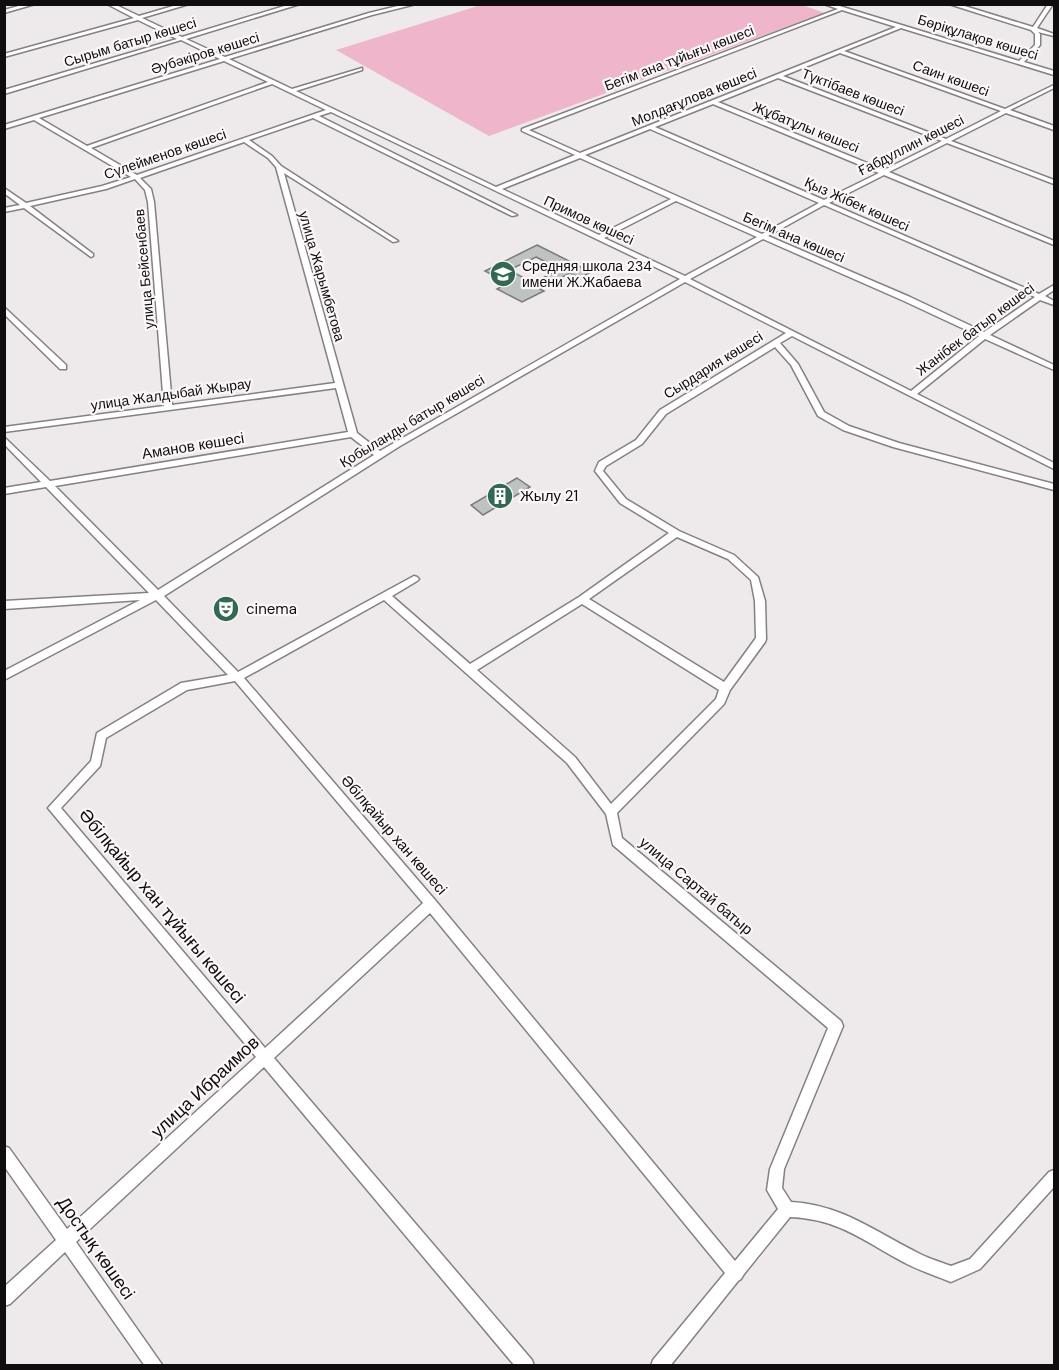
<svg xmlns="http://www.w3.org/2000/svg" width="1059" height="1370" viewBox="0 0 1059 1370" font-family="'DM Sans',sans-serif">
<rect width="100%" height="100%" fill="#eee9eb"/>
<polygon fill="#efb5ca" points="799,4 825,13 489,136 336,50 481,5"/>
<g fill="#bec2c0" stroke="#777b79" stroke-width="1.5" fill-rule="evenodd">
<path d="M537 245 591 272 580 278 570 273 540 289 544 291 522 302 497 289 508 283 485 271ZM536 257 560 269 533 283 509 270Z"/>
<polygon points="517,478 530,487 483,515 471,505"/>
</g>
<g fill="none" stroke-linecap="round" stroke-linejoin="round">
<g stroke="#858082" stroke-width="3">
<g id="minor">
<polygon points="26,4 35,4 4,13 4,10"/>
<path d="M107 4H114L139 16 180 4H189L142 18 182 37 291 4H300L186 39 225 57 369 13 406 4H416L372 15 229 59 292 89 362 68V70L296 91 496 187 575 155 522 131V129L838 9 824 4H833L1019 61 1035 45V34L1031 30 949 4H958L1033 27 1048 4H1053L1037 28 1054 34V36L1038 32 1040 34V45L1024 62 1054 71V75L901 28 844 51 1005 109 1054 85V88L1010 110 1054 126V130L1006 113 951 141 1054 180V184L947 143 889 172 1054 241V245L884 175 829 203 1039 294 1054 285V290L1045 296 1054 301V305L1040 300 990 335 1054 365V370L985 339 917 394 1054 463V469L792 336 780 343 798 364 824 412 849 426 899 443 1054 484V490L893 447 843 430 818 416 791 365 775 347 666 414 642 444 606 466 603 471 626 499 679 531 734 555 758 577 765 601 766 639 765 642 730 690 724 704 617 813 622 838 841 1021 843 1026 784 1169 782 1188 791 1202C843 1205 875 1232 920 1254 930 1259 941 1262 951 1266L970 1259 1049 1172 1054 1170V1187L980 1269 951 1282C936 1276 921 1271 907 1264 865 1242 840 1219 790 1217L744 1274 741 1279 738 1281 670 1366H651L653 1360 725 1273 430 913 274 1058 532 1360 534 1366H515L264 1067 76 1242 163 1366H145L65 1252 10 1304 4 1306V1287L56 1240 4 1166V1146L9 1148 67 1229 256 1057 48 808 91 761 97 733 181 683 228 675 156 600 4 680V671L140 600 4 609V601L149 593 46 487 4 494V488L41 482 4 444V437L50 481 348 432 336 388 4 432V427L164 406 148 202 145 190 135 179 106 189 30 206 93 254V256L91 257 24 208 4 212V208L20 205 4 193V188L26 203 102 186 131 177 34 120 4 129V125L220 59 181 40 4 94V90L177 39 138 20 4 57V54L134 18ZM842 10 896 27 580 153 529 130ZM840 53 1001 111 946 139 783 76ZM224 61 268 82 87 146 39 118ZM778 78 942 141 884 170 718 102ZM272 84 326 110 137 175 91 148ZM713 104 879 173 824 200 655 127ZM331 112 680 279 380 451 357 433 284 173 393 242 398 241 281 166 272 156 249 140 313 118 512 216 517 215 319 116ZM650 129 819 203 762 234 585 155ZM244 142 268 158 276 167 335 383 172 405 154 202 151 189 140 178ZM580 158 671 199 599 235 502 189ZM676 201 757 237 685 276 604 238ZM824 205 1035 297 984 332 910 297 768 236ZM763 239 904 301 979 336 911 391 690 279ZM685 282 786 333 660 410 636 440 599 462 595 471 620 503 669 533 579 597 470 664 392 596 417 581 419 579 417 577 414 576 238 672 164 596 400 446ZM351 437 374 455 158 590 55 486ZM677 537 728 559 751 580 755 601 756 638 724 682 589 599ZM384 600 567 763 606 814 613 845 828 1028 770 1169 767 1190 778 1209 735 1261 435 900 244 678ZM582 604 719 690 716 699 611 804 575 757 477 670ZM235 681 423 903 265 1048 61 808 100 766 106 738 187 690Z"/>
<polygon points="4,307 66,365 66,369 60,369 4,314"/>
</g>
</g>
<use href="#minor" fill="#fff" fill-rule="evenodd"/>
</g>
<defs>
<g id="school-disc" transform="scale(1.35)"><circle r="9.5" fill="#306a53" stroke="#fbf6f8"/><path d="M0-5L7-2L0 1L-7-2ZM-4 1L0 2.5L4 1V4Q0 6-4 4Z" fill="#fff"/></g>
<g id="building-disc" transform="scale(1.35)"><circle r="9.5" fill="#306a53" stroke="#fbf6f8"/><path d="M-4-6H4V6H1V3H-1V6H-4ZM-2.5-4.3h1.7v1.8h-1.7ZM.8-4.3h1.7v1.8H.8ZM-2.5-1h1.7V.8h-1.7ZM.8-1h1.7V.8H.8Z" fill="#fff"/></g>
<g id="theatre-disc" transform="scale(1.35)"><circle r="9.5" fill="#306a53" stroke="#fbf6f8"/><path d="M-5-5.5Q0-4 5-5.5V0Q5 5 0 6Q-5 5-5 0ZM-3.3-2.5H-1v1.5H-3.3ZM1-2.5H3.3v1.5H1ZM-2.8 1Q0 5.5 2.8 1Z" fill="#fff"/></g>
</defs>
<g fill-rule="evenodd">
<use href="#school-disc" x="503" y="274"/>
<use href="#building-disc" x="500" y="496"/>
<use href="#theatre-disc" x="226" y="609"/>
</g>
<g text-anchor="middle" stroke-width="4.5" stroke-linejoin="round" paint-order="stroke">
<g font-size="14" fill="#0f0d0e" stroke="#fbf6f8">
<text transform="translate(978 37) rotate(17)" y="5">Бөріқұлақов көшесі</text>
<text transform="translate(130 42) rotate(-17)" y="5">Сырым батыр көшесі</text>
<text transform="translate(205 53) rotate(-17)" y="5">Әубәкіров көшесі</text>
<text transform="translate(679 58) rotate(-21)" y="5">Бегім ана тұйығы көшесі</text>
<text transform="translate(951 78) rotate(20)" y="5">Саин көшесі</text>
<text transform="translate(853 92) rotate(21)" y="5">Түктібаев көшесі</text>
<text transform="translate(694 97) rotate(-22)" y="5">Молдағұлова көшесі</text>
<text transform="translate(806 127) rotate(22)" y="5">Жұбатұлы көшесі</text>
<text transform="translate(911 145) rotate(-27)" y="5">Ғабдуллин көшесі</text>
<text transform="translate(165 154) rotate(-19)" y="5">Сүлейменов көшесі</text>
<text transform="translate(857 204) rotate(24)" y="5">Қыз Жібек көшесі</text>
<text transform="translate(589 220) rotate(25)" y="5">Примов көшесі</text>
<text transform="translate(794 237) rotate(23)" y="5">Бегім ана көшесі</text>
<text transform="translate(144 269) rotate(-95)" y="5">улица Бейсенбаев</text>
<text transform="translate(322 276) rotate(74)" y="5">улица Жарымбетова</text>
<text transform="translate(975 329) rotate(-37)" y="5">Жанібек батыр көшесі</text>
<text transform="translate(713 365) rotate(-32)" y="5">Сырдария көшесі</text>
<text transform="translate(171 394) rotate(-8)" y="5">улица Жалдыбай Жырау</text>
<text transform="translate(412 421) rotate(-31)" y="5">Қобыланды батыр көшесі</text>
</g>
<g font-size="14" fill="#0f0d0e" stroke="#fbf6f8" text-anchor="start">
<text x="522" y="271">Средняя школа 234<tspan x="522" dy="16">имени Ж.Жабаева</tspan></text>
</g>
<g font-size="15" fill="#0f0d0e" stroke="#fbf6f8">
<text transform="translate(193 446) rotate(-9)" y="5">Аманов көшесі</text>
<text transform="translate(394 835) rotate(49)" y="5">Әбілқайыр хан көшесі</text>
<text transform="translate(696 886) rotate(40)" y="5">улица Сартай батыр</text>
</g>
<g font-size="15" fill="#0f0d0e" stroke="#fbf6f8" text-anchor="start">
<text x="520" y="501">Жылу 21</text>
<text x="246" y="614">cinema</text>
</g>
<g font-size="18" fill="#0f0d0e" stroke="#fbf6f8">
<text transform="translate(162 906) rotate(50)" y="6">Әбілқайыр хан тұйығы көшесі</text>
<text transform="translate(205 1087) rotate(-43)" y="6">улица Ибраимов</text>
<text transform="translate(96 1248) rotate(55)" y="6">Достық көшесі</text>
</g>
</g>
<rect width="1059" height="1370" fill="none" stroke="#0f0d0e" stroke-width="12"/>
</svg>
